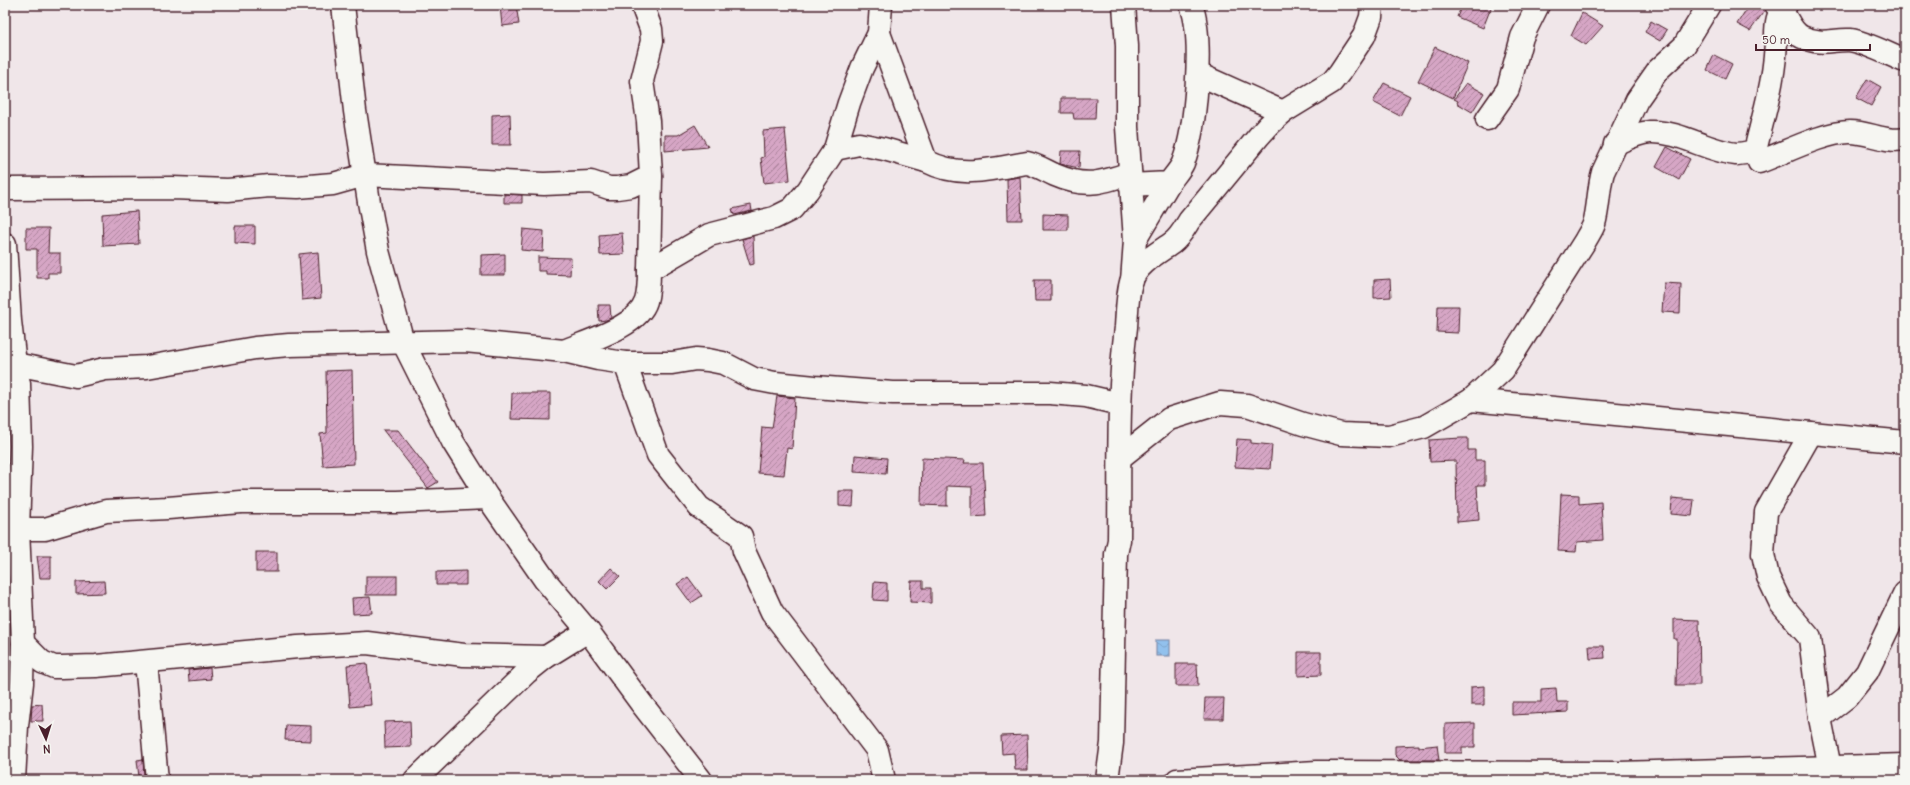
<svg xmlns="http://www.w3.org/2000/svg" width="1910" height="785" viewBox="0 0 1910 785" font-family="Delius,sans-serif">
<defs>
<pattern id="water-waves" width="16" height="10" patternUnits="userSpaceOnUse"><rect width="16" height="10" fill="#92c1ed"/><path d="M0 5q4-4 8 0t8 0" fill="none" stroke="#7fa5cb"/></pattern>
<pattern id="building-hatch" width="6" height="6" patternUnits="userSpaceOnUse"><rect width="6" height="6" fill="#d6a6c5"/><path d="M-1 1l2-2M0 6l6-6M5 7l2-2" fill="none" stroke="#b087a0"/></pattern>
</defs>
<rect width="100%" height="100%" fill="#f0e6e9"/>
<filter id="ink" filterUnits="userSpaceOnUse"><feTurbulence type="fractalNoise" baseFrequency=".025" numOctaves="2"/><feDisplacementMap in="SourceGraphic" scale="8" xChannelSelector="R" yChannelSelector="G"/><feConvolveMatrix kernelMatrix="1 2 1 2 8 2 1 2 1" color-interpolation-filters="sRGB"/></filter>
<g filter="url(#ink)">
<rect fill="url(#water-waves)" stroke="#75809f" x="1156" y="640" width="14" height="16"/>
<g fill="url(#building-hatch)" stroke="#4a1f2b">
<polygon points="500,5 516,5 519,24 502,26"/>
<polygon points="1462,5 1492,5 1483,28 1457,17"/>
<polygon points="1749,5 1764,5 1765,10 1750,31 1737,24"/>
<polygon points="1582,13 1603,26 1586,45 1571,36"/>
<polygon points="1651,21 1667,30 1660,41 1645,32"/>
<polygon points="1435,47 1468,63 1453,98 1418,81"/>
<polygon points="1714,55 1732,64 1725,79 1707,70"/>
<polygon points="1867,79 1881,87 1871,106 1856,98"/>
<polygon points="1384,83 1410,96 1400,116 1373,102"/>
<polygon points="1466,83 1484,93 1472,112 1457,103 1458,101 1454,99"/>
<polygon points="1061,98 1096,98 1095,119 1074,119 1073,113 1061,113"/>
<polygon points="510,114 511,145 492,145 492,115"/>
<polygon points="695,125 708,147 665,151 665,135 678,135"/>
<polygon points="785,129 790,180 764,183 761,158 764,157 763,131"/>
<polygon points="1667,147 1690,159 1679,180 1656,167"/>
<polygon points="1061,151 1080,151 1079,168 1060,164"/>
<polygon points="1020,177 1022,220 1008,220 1007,179"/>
<polygon points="504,194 522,195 522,203 504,203"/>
<polygon points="751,205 752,211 734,215 732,209"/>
<polygon points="137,211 139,244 103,246 102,214"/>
<polygon points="1043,214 1068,215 1068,230 1043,230"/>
<polygon points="235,226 255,226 255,244 235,243"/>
<polygon points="26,228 49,228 48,253 60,253 60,273 48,273 48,278 37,278 37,249 26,249"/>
<polygon points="523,229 544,231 543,252 521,250"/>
<polygon points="622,233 624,254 600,255 599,235"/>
<polygon points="753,236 754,264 750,265 742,239"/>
<polygon points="318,252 321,298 302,300 299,254"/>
<polygon points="505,254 505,275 481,275 481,255"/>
<polygon points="538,257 571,258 570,275 546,274 546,271 538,271"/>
<polygon points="1390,279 1391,297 1374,298 1374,280"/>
<polygon points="1034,280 1051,280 1051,301 1035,301"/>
<polygon points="1664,283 1681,284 1680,313 1662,312"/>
<polygon points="598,305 610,305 611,318 606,320 599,321"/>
<polygon points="1438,306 1459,306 1458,333 1437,332"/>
<polygon points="352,370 354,464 323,466 320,434 327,433 326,371"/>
<polygon points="512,393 550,393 550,420 511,419"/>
<polygon points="777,396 795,398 792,449 787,448 784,475 758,473 762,427 772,428"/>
<polygon points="383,430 398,430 438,482 428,488"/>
<polygon points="1461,438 1468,438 1468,450 1475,450 1475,460 1485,460 1485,485 1477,485 1479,520 1457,522 1456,461 1430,462 1429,440"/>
<polygon points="1237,439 1251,440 1251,443 1272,445 1270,469 1235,467"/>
<polygon points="855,455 887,458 886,474 854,472"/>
<polygon points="922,458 965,460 964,463 983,463 986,516 972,517 972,487 947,486 947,506 921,505"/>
<polygon points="839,491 854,491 853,507 839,506"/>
<polygon points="1561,494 1579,495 1579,504 1601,502 1603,540 1577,542 1576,552 1558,551"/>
<polygon points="1672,498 1694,500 1692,516 1671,514"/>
<rect x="256" y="552" width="21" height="20"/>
<polygon points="37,556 51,556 51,578 40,578"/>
<polygon points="611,568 620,576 607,589 599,581"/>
<polygon points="466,571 466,585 436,585 436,572"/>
<rect x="366" y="576" width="31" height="19"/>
<polygon points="688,577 702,596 691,603 677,584"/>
<polygon points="104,581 105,593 76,594 76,582"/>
<polygon points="911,581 923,581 923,588 931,588 931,603 910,602"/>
<polygon points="874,582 887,583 887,601 873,600"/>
<polygon points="370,597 372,613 353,614 352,598"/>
<polygon points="1674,619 1699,620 1700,685 1676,685 1677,639 1674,639"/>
<polygon points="1589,646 1604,646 1605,658 1590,659"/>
<polygon points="1298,652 1321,652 1321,675 1298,676"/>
<polygon points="367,663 371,705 350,707 347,665"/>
<polygon points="1176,664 1197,664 1198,686 1176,686"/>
<polygon points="210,668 211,679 189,681 188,670"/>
<polygon points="1484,686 1484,705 1471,705 1471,687"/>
<polygon points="1556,688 1557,702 1568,702 1568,712 1512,715 1512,702 1541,702 1541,689"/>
<polygon points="1205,698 1224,698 1223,719 1204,719"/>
<polygon points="42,704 43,721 31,721 32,705"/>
<polygon points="410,721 411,747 385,748 384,722"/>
<polygon points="1475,723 1475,747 1462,747 1462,753 1445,753 1445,724"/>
<polygon points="286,725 311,726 311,741 285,740"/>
<polygon points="1027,735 1028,770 1015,770 1014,753 1002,754 1001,736"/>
<polygon points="1419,745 1419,747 1437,745 1439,760 1400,760 1395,755 1395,746"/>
<polygon points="143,759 144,777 139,777 137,760"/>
</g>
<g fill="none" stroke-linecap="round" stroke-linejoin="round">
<g stroke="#4a1f2b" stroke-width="25">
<g id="minor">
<polyline points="343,5 355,111 369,202 378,251 403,342 453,442 488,498 545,580 588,631 641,703 701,780"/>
<polyline points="881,5 879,33 862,68 849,103 835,149 859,144 884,149 926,161"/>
<polyline points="1124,5 1127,46 1127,127 1135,240 1132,281"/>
<path d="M1776 5C1788 14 1788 30 1802 37 1822 46 1832 39 1850 40 1865 42 1890 55 1905 61"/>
<path d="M879 33 926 161C961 179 990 169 1027 163 1037 165 1046 171 1055 175 1085 188 1101 183 1130 173"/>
<polyline points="1283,112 1332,82 1340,72 1364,36 1371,17 1372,5"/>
<polyline points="1487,119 1508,89 1522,37 1538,5"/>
<path d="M1615 144C1626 139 1637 133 1650 132 1681 131 1706 151 1736 154 1742 154 1749 152 1755 151 1764 113 1776 76 1776 36 1776 25 1777 12 1786 5"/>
<path d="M1759 162C1784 153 1824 132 1850 132 1869 132 1886 143 1905 139"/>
<path d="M1130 185 1169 183C1173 177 1180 170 1183 163 1196 129 1204 38 1191 5"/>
<polyline points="5,189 172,188 228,190 269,186 298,187 333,184 365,175 544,184 591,182 609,188 617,188 631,186 651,176 648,121 642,81 652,41 651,29 642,5"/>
<polyline points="1135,240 1169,183"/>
<polyline points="5,244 10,321 15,364 19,384 21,446 18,529 23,643 22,683 17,726 14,780"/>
<polyline points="649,270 651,176"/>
<path d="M564 351C587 341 638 327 646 301 649 291 649 280 649 270L709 235 774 218 792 209 808 190 835 149"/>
<polyline points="625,363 658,455 699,507 741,536 744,551 772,612 877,750 884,780"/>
<polyline points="5,364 15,364 76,376 105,369 147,367 255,348 289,345 465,341 564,351 598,359 625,363 672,363 696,359 708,360 723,363 754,379 775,383 815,387 893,393 1050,393 1086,396 1120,404"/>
<polyline points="1471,400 1905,442"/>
<polyline points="1811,433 1766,512 1763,554 1768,577 1781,604 1810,638 1820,718 1830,768"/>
<path d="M1121 457 1169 419 1220 403 1247 405 1303 424 1341 434 1389 436 1424 427 1471 400 1503 370 1585 241C1588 235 1592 230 1594 224 1599 207 1598 189 1603 172L1637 100 1658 70 1684 46 1709 5"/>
<polyline points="5,526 18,529 45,529 106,511 168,508 241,502 397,502 488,498"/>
<polyline points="23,643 42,662 54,667 61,667 96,666 298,647 367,643 464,655 546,657"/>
<polyline points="146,662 157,780"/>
<polyline points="1820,718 1847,697 1867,672 1905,593"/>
<polyline points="415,780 526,673 546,657 588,631"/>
<path d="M1107 780 1112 743 1116 554 1119 540C1120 470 1117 398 1126 327 1127 313 1127 296 1131 282 1137 264 1158 253 1172 243 1180 237 1184 229 1189 221L1259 136 1269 125 1283 112 1198 74"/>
<polyline points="1177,780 1317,772 1619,773 1905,765"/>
</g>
</g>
<use href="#minor" stroke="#f6f6f2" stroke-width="22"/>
</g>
</g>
<rect width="1910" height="785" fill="none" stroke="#f6f6f2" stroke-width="20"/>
<rect x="10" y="10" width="1890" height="765" fill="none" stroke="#4a1f2b" stroke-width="1.5" filter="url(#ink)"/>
<g transform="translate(46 739) rotate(176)" stroke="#f6f6f2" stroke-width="3" paint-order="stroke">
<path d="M0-3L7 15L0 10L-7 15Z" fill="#4a1f2b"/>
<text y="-6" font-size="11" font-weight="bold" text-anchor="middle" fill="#4a1f2b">N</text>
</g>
<path d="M1756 44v6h114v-6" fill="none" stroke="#4a1f2b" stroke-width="2"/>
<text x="1762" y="44" font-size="12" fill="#4a1f2b" stroke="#f6f6f2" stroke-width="3" paint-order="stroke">50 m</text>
</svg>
